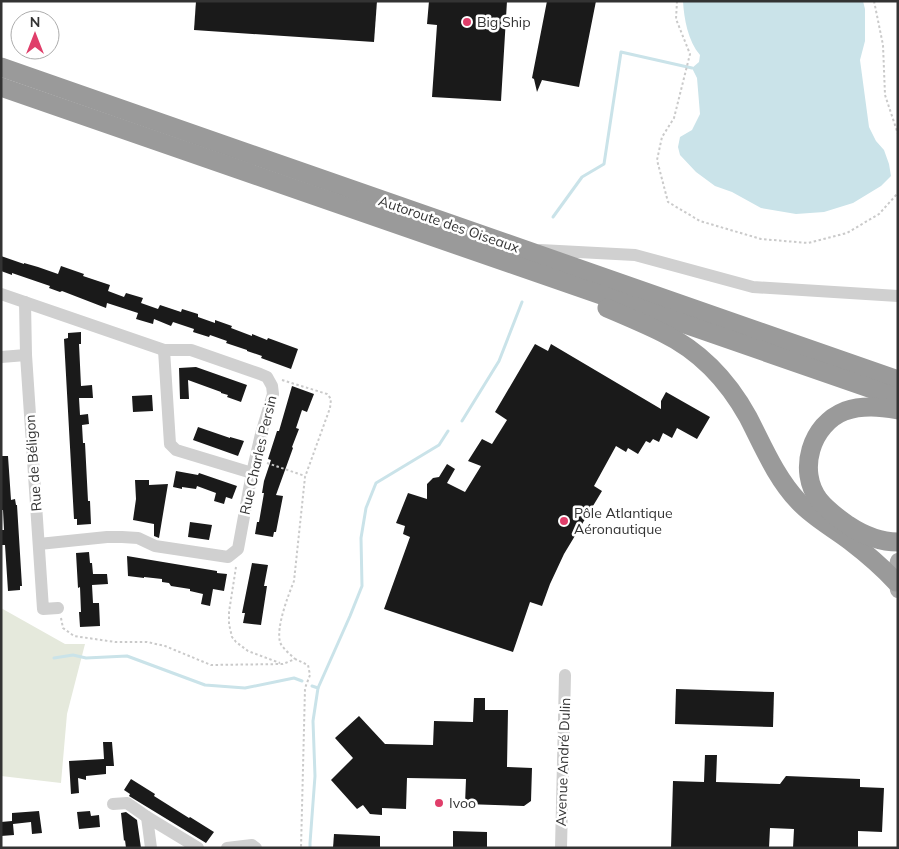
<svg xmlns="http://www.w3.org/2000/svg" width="899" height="849" viewBox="0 0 899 849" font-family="Mulish,sans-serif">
<rect width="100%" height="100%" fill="#fff"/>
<polygon fill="#e5e9dc" points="1,608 65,644 85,644 67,714 61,783 1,776"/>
<path fill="#cae3e9" d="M683 1H863L865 9V41L860 60 869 127 876 141 884 150 889 164 891 176 881 186 853 203 824 212 796 214 761 208 732 192 715 186 696 172 680 155 678 147 680 137 692 130 700 114 697 78 692 68 699 62 700 55C688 41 684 19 683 1Z"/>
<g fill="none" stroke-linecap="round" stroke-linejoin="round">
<g stroke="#cae3e9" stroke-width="3">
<polyline points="553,217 582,177 604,164 621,52 692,68"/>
<polyline points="462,421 499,361 522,302"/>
<polyline points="54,658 73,655 86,658 127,656 205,685 245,688 294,678 302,681"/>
<polyline points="318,688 350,616 362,586 361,538 366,508 376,483 439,445 448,431"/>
<polyline points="310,848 310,843 315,776 313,721 318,688 312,686"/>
</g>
</g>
<g fill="#1a1a1a">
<polygon points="196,1 377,1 374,42 194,30"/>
<polygon points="429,1 507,1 501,101 432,97 437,25 427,24"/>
<polygon points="547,1 596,1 579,87 542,80 537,92 534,79 532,78"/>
<polygon points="1,256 24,264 24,263 38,267 58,274 61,266 84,274 83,276 110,285 108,291 124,297 126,293 143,298 141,303 158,309 160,305 181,312 182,309 198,314 198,317 215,323 215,320 232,326 231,328 252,336 252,334 267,340 268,338 298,349 291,369 261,358 262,356 247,351 247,350 226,343 227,341 210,335 209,337 193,332 194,329 173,322 171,326 154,319 153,324 136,319 138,313 107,303 106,308 62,291 60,292 49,288 50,286 12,273 12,275 1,271"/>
<polygon points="81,332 81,344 79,344 81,386 92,385 93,398 79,398 80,415 88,414 89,424 82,425 83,443 85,443 88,501 90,501 91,524 77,525 77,519 74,519 64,339 68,338 68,333"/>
<polygon points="535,344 548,351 551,344 661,409 661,401 666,392 710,417 697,439 677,428 672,438 663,433 659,442 653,439 650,443 646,441 638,454 628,448 626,452 616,446 594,486 602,491 564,554 550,584 542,606 530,602 513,652 384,609 410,537 403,534 405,526 396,523 408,493 427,499 427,484 433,478 439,477 447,464 455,469 447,483 465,492 481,466 468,461 482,439 492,444 507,420 495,412"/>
<polygon points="196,367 247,385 241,402 227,397 228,395 221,393 221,392 188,380 189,399 180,399 179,368"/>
<polygon points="292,386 314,394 307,412 302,410 296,428 299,429 292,447 293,448 276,495 283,496 276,532 274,532 273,537 255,534 257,522 259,522 264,493 262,493 264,481 271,460 268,459 277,431 279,431"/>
<polygon points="152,395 153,411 133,412 132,396"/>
<polygon points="198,427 230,438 230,437 244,441 238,456 193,440"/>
<polygon points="1,456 8,456 11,500 15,499 16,505 17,505 22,586 20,586 20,590 8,591 5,545 1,545 1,530 4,530 3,510 1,510"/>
<polygon points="176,471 198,475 199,473 237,486 232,499 226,497 224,504 214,501 216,493 197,486 196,489 182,487 182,489 173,487"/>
<polygon points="135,480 149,480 149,485 168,484 159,538 154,536 154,524 133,520 136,499"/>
<polygon points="190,522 212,525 209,540 188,537"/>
<polygon points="89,552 90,563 92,563 93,574 107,574 108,584 92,585 93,603 99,603 100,626 80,627 79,612 81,612 80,587 78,588 76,553"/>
<polygon points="127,556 217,571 217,573 227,574 224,591 213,589 210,606 201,604 203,594 190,591 190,589 171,586 169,583 162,582 162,579 144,577 144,578 128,576"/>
<polygon points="252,563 268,565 264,586 267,586 261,625 243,623 245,613 242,613"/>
<polygon points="676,689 774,692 773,727 675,724"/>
<polygon points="474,698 485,698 485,710 508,710 507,767 532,768 531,801 524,806 465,804 466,779 407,778 406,809 382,808 382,815 370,814 363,805 357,809 331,780 353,758 335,738 359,716 385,744 433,745 434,721 473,722"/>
<polygon points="103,742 112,742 114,766 106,766 106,774 86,776 86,780 78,778 79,793 71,794 69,761 104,759"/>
<polygon points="705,755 717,755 716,782 780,784 786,776 860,779 860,787 884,788 882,832 858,831 858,848 793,848 794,829 770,828 769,848 671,848 673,781 704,782"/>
<polygon points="131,779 155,794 154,796 189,818 190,817 214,832 206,843 129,796 130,794 124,790"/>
<polygon points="39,811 42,833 32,834 31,822 13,824 14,835 1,836 1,822 12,821 12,813"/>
<polygon points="90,811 91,816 99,815 100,827 79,829 77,812"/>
<polygon points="126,812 137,820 141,848 126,848 125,840 124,841 121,813"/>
<polygon points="453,831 487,832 487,848 453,848"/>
<polygon points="334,834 380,836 380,848 333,848"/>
</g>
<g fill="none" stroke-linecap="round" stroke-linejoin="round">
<g stroke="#cacaca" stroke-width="2" stroke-dasharray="2.5 2.5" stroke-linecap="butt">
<polyline points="677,1 676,19 690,54 674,118 662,137 657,160 668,202 700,221 761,239 808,243 847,233 879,214 898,193"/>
<polyline points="874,1 883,45 885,95 898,134"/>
<path d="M282 380 327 394 331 399 330 408 305 477 294 581C288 596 276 627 280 642 282 648 291 655 295 659"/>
<polyline points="267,463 305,476"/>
<polyline points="236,567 229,612 229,624 232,637 236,642 248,651 280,663"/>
<polyline points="61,618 63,628 74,636 115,642 147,642 165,646 211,665 283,664 295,659 308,665 310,675 305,688 301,848"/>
</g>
<g stroke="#d0d0d0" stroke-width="12">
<polyline points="540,250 635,255 753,287 898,296"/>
<polyline points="1,294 164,350 191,350 260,374 267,377 272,386 273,394 261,434 252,473 238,549 228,557 155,546 138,538 122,537 107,537 39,544"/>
<polyline points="25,302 26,355 43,609 58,608"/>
<polyline points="164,350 170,444 176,450 252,473"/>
<polyline points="1,357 26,355"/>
<polyline points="113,804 127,803 147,817"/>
<polyline points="151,848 147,817 198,848"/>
<polyline points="227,848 252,845 256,848"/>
<polyline points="561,848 565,675"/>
</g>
<polyline stroke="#ababab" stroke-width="16" points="898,590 895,575 898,561"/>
<g stroke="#9a9a9a" stroke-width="19">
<polyline points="1,67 898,380"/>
<polyline points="1,87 898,398"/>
<path d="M607 308C626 316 645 324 663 333 700 351 728 381 748 417 763 446 776 478 799 502 814 518 833 528 850 541 867 554 882 567 896 582"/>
<path d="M898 410C880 407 863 405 845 411 811 424 797 471 819 500 827 510 838 518 848 525 863 535 879 542 898 542"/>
</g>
</g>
<g fill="#e03e6a" stroke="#fff" stroke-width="2">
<circle cx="467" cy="22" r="5"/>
<circle cx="564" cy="521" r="5"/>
<circle cx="439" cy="803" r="5"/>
</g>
<g text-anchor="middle" stroke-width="5" stroke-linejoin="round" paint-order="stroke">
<g font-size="14" fill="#333" stroke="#fff" text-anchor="start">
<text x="477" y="27">Big Ship</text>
<text x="574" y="518">Pôle Atlantique<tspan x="574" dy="16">Aéronautique</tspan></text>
<text x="449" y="808">Ivoo</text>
</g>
<g font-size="14" fill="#333" stroke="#fff">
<text transform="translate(449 224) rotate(19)" y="5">Autoroute des Oiseaux</text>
<text transform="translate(258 455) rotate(-77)" y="5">Rue Charles Persin</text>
<text transform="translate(33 463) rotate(-94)" y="5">Rue de Béligon</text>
<text transform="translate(563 762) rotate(-88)" y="5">Avenue André Dulin</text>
</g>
</g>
<rect width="899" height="849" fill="none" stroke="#333333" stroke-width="5"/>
<g transform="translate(35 35)"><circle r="24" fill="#ffffff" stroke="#adadad"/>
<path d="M0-4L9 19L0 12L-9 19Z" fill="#e03e6a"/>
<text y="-8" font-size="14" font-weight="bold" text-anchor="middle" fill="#333333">N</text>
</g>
</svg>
